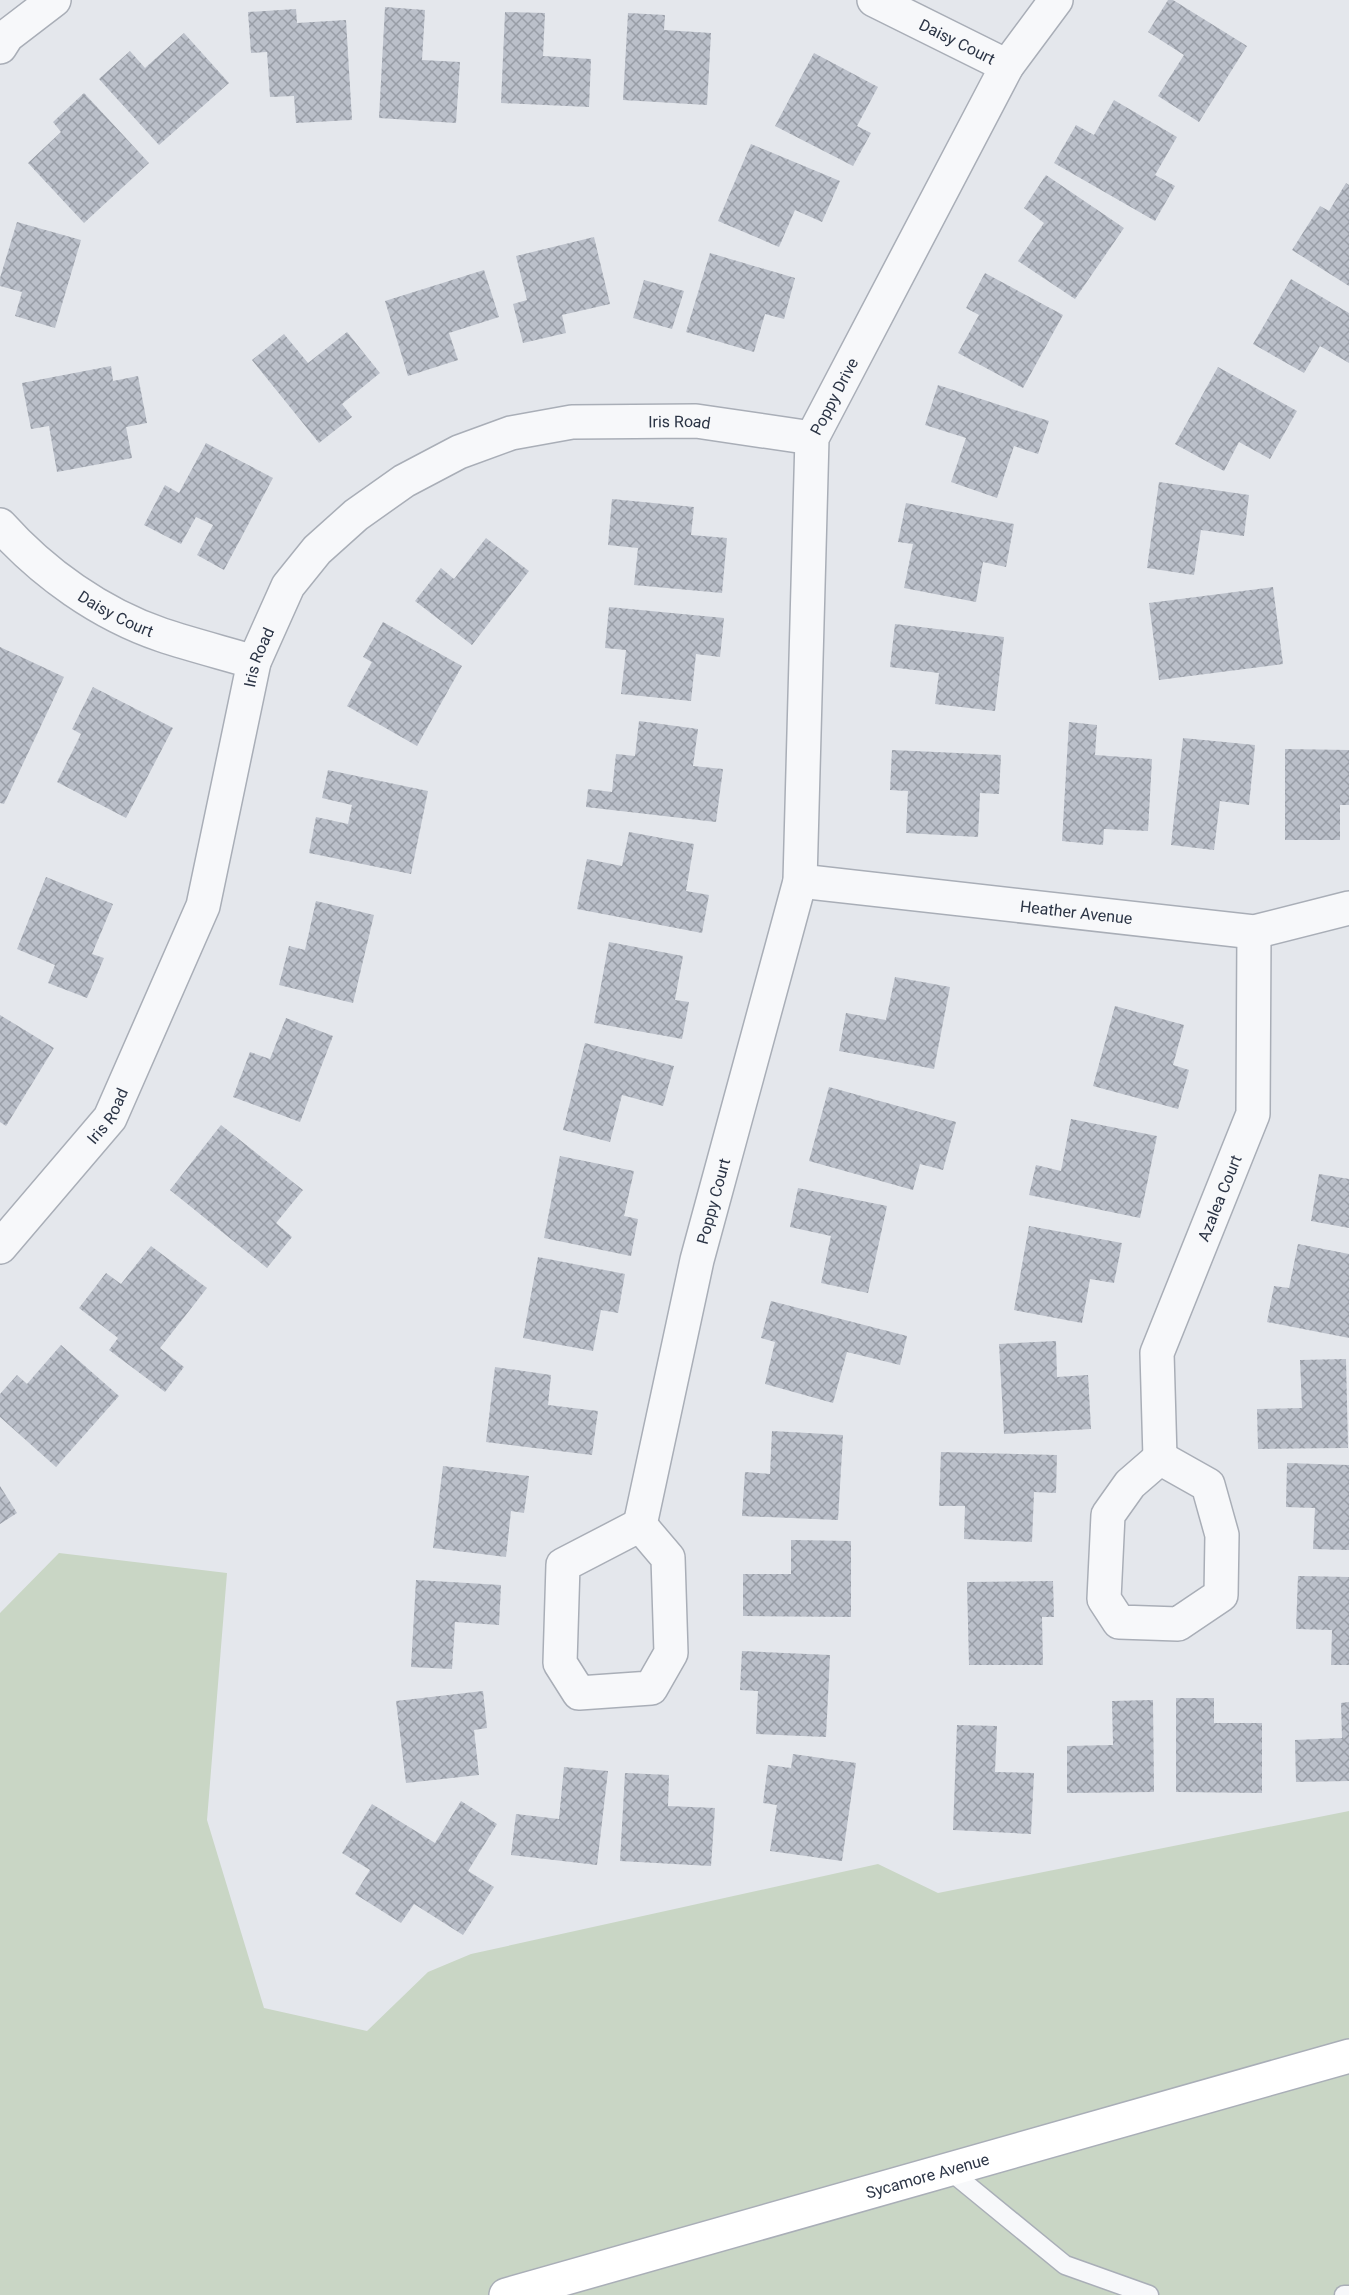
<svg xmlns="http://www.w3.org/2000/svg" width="1349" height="2295" viewBox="0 0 1349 2295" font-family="Roboto,sans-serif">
<defs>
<pattern id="building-cross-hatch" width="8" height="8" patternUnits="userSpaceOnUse" patternTransform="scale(1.5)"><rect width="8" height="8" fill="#bbc0ca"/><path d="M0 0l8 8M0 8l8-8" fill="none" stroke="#989da6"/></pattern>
</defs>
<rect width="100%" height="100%" fill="#e4e7ec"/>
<polygon fill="#c9d6c5" points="59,1553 227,1573 207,1820 264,2008 367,2031 428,1972 471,1954 878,1864 938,1893 1349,1811 1349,2295 0,2295 0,1613"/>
<g fill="url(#building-cross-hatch)">
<polygon points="1168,0 1173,0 1247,46 1199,122 1158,96 1184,55 1148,32"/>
<polygon points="385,7 425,10 422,60 460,62 456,123 379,118"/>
<polygon points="296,9 297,23 346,20 352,120 296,123 294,96 270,97 267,52 251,53 248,12"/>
<polygon points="505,12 545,13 543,56 591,59 589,107 501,103"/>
<polygon points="628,13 665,15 664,30 711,33 707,105 623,100"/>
<polygon points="184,33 229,83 159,145 99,79 130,51 145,68"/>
<polygon points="814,53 878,87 857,126 871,133 853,166 775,126"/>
<polygon points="84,93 149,163 84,223 28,163 61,132 53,122"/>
<polygon points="1114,100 1177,137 1155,175 1175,186 1155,221 1054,163 1076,125 1094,135"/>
<polygon points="751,144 840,181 822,222 795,210 779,247 718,221"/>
<polygon points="1046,175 1124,228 1075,299 1018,261 1044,223 1024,208"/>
<polygon points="1346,183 1349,185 1349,286 1292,250 1320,206 1329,211"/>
<polygon points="17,222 81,240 55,328 15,316 22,292 0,286 0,278"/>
<polygon points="594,237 610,304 562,315 566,333 523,343 513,304 527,300 516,256"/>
<polygon points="710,253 795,278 784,319 765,314 754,352 686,332"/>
<polygon points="484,270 499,317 449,333 458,360 408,376 385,301"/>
<polygon points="985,273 1063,315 1023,388 958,353 979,315 966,308"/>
<polygon points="1291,279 1349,313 1349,363 1320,346 1304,373 1253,344"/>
<polygon points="644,280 684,291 672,329 633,318"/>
<polygon points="347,332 380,373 342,404 352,417 319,443 252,360 284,334 308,363"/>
<polygon points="111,366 113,381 138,376 147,423 126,427 132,458 57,472 49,426 31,429 22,383"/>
<polygon points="1218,367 1297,411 1270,459 1239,442 1224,471 1175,444"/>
<polygon points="938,385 1049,421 1038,454 1014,446 997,498 951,482 966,438 925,425"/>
<polygon points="206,443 273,478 224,570 197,555 213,525 196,517 181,544 144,525 165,485 179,493"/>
<polygon points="1159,482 1249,495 1244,536 1201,530 1194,575 1147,568"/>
<polygon points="612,499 694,507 691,535 727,538 722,593 634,585 638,548 608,545"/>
<polygon points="906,503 1014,524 1006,567 983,562 976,602 904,588 913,544 898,542"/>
<polygon points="486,538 529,571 472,645 415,601 441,568 454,579"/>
<polygon points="1273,587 1283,664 1159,680 1149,603"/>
<polygon points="609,607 724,618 720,657 696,654 691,701 621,694 626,650 605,648"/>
<polygon points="383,622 462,666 417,746 347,706 372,662 363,657"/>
<polygon points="895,624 1004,637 995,711 935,704 939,673 890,667"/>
<polygon points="0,647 64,677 4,804 0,803"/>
<polygon points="93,687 173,728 126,818 57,782 81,734 72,729"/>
<polygon points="639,721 698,729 693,766 723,769 716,822 586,807 588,789 612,792 616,754 635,756"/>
<polygon points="1069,722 1097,725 1095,755 1152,759 1148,831 1104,829 1103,845 1062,841"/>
<polygon points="1183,738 1255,745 1249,805 1220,801 1214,850 1171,845"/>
<polygon points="1285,749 1349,750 1349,805 1340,805 1340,840 1285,840"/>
<polygon points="892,750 1001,755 999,794 980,793 978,837 906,833 908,791 890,790"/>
<polygon points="328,770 428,791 411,874 309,853 316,817 348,824 352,805 322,798"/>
<polygon points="629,832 694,844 686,891 709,895 702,933 577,909 587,859 622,866"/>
<polygon points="46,877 113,904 92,954 104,958 87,998 48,983 55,965 17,949"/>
<polygon points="316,901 374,915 353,1003 279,985 289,946 305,950"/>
<polygon points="609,942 683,956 675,1000 689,1002 682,1039 594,1023"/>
<polygon points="895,977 950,987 934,1069 839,1051 846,1013 886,1020"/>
<polygon points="1115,1006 1184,1025 1173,1065 1189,1070 1178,1109 1093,1086"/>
<polygon points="0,1015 54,1048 6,1126 0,1122"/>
<polygon points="286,1018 333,1036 300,1122 233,1097 250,1052 270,1059"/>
<polygon points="585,1043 674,1066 663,1106 622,1095 610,1142 563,1130"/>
<polygon points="829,1087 956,1122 943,1170 920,1164 913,1190 809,1161"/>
<polygon points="1071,1119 1157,1136 1140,1218 1029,1195 1036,1165 1061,1171"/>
<polygon points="221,1125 303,1190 276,1223 292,1237 267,1268 170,1190"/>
<polygon points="560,1156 634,1171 624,1216 638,1219 631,1256 544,1238"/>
<polygon points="1319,1174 1349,1179 1349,1228 1311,1221"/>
<polygon points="798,1188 887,1206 868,1293 821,1283 831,1236 790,1227"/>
<polygon points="1029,1226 1122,1243 1114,1283 1090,1279 1082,1323 1014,1310"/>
<polygon points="1298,1244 1349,1254 1349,1338 1267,1322 1274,1286 1289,1288"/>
<polygon points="151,1246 207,1288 160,1348 184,1367 165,1392 109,1350 118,1338 79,1308 106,1273 121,1284"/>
<polygon points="538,1257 625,1274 618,1313 601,1310 593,1351 523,1338"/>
<polygon points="771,1301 907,1336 900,1365 847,1352 833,1403 765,1384 775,1342 761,1338"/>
<polygon points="1056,1341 1057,1377 1088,1375 1091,1429 1004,1434 999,1344"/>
<polygon points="61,1345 119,1396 56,1467 0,1417 0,1394 17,1375 27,1384"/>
<polygon points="1346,1359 1348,1448 1258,1449 1257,1409 1302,1408 1300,1360"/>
<polygon points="495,1367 551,1375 548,1405 598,1411 592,1455 486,1442"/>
<polygon points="772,1431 843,1435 838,1520 742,1516 745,1472 770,1474"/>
<polygon points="941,1452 1057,1455 1056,1493 1034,1492 1032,1542 964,1539 965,1506 939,1506"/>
<polygon points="1287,1463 1349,1465 1349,1550 1313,1549 1315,1508 1286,1507"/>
<polygon points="443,1466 529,1476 524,1513 511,1511 506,1557 433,1548"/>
<polygon points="0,1486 17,1513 0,1524"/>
<polygon points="791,1540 851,1541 851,1617 743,1616 743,1574 791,1574"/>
<polygon points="1298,1576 1349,1577 1349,1665 1331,1665 1332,1630 1296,1629"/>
<polygon points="416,1580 501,1585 499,1625 455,1622 452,1669 411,1667"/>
<polygon points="1053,1581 1054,1617 1042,1617 1043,1665 969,1665 967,1582"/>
<polygon points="742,1651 830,1655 826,1737 756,1734 758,1691 740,1690"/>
<polygon points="483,1691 487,1728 474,1730 479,1775 406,1783 396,1701"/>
<polygon points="1176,1698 1214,1698 1214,1723 1262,1723 1262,1793 1176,1792"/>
<polygon points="1153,1700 1154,1792 1067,1793 1067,1746 1113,1745 1112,1701"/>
<polygon points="1349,1702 1349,1781 1296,1782 1295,1740 1342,1738 1341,1703"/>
<polygon points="957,1725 997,1726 995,1772 1034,1773 1031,1834 953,1830"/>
<polygon points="793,1754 856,1763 842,1861 770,1851 777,1805 763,1803 768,1765 791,1768"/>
<polygon points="564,1767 608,1771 597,1865 511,1855 516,1814 559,1819"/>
<polygon points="625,1773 669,1775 668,1806 715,1808 711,1866 620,1861"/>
<polygon points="461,1801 497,1824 468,1871 494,1887 463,1935 414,1904 401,1923 355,1894 370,1870 342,1853 372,1804 435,1843"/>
</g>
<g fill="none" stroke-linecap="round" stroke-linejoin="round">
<g stroke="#a9aeb7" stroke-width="21">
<g id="service">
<polyline points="949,2170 1065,2265 1149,2295"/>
<polyline points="1344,2295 1349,2295"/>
</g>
</g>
<g stroke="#a9aeb7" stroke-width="36">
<g id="minor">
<path id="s1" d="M874 0 1007 66"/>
<polyline points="0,47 7,36 54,0"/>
<path id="s2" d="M0 525C43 573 100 614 162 635 192 645 224 653 254 662"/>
<path id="s3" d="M800 881 1254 932 1349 908"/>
<path id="s4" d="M0 1247 110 1118 203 906 254 662 288 586 317 550 356 515 404 481 459 452 511 433 572 422 696 421 812 438"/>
<path id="s5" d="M1160 1458 1157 1353 1253 1114 1254 932"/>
<polygon points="1160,1458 1208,1485 1222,1535 1221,1595 1178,1624 1119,1622 1104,1599 1108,1515 1130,1484"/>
<path id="s6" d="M640 1525 697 1260 800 881 812 438 1007 66 1056 0"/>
<polygon points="640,1525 668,1558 671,1653 651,1688 579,1693 560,1663 563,1565"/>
</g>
</g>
<g stroke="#a9aeb7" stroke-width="36">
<g id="secondary">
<path id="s7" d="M506 2295 1349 2056"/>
</g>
</g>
<use href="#service" stroke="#f7f8fa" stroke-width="18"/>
<use href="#minor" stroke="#f7f8fa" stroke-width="33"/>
<use href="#secondary" stroke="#fff" stroke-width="33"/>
</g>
<g text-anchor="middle" stroke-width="4.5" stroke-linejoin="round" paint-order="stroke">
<g font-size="16" fill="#2b3445" stroke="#f4f6f9">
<text dy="6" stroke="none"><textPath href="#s1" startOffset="93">Daisy Court</textPath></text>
<text dy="6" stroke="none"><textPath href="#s6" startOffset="1154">Poppy Drive</textPath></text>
<text dy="6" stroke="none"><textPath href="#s4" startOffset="1178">Iris Road</textPath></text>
<text dy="6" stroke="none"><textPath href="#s2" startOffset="147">Daisy Court</textPath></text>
<text dy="6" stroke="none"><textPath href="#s4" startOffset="656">Iris Road</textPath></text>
<text dy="6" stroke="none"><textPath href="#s3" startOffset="278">Heather Avenue</textPath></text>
<text dy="6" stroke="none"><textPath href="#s4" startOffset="170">Iris Road</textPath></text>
<text dy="6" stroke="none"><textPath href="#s5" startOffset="272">Azalea Court</textPath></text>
<text dy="6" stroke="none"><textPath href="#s6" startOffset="332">Poppy Court</textPath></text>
<text dy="6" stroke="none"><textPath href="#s7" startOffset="438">Sycamore Avenue</textPath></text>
</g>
</g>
</svg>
